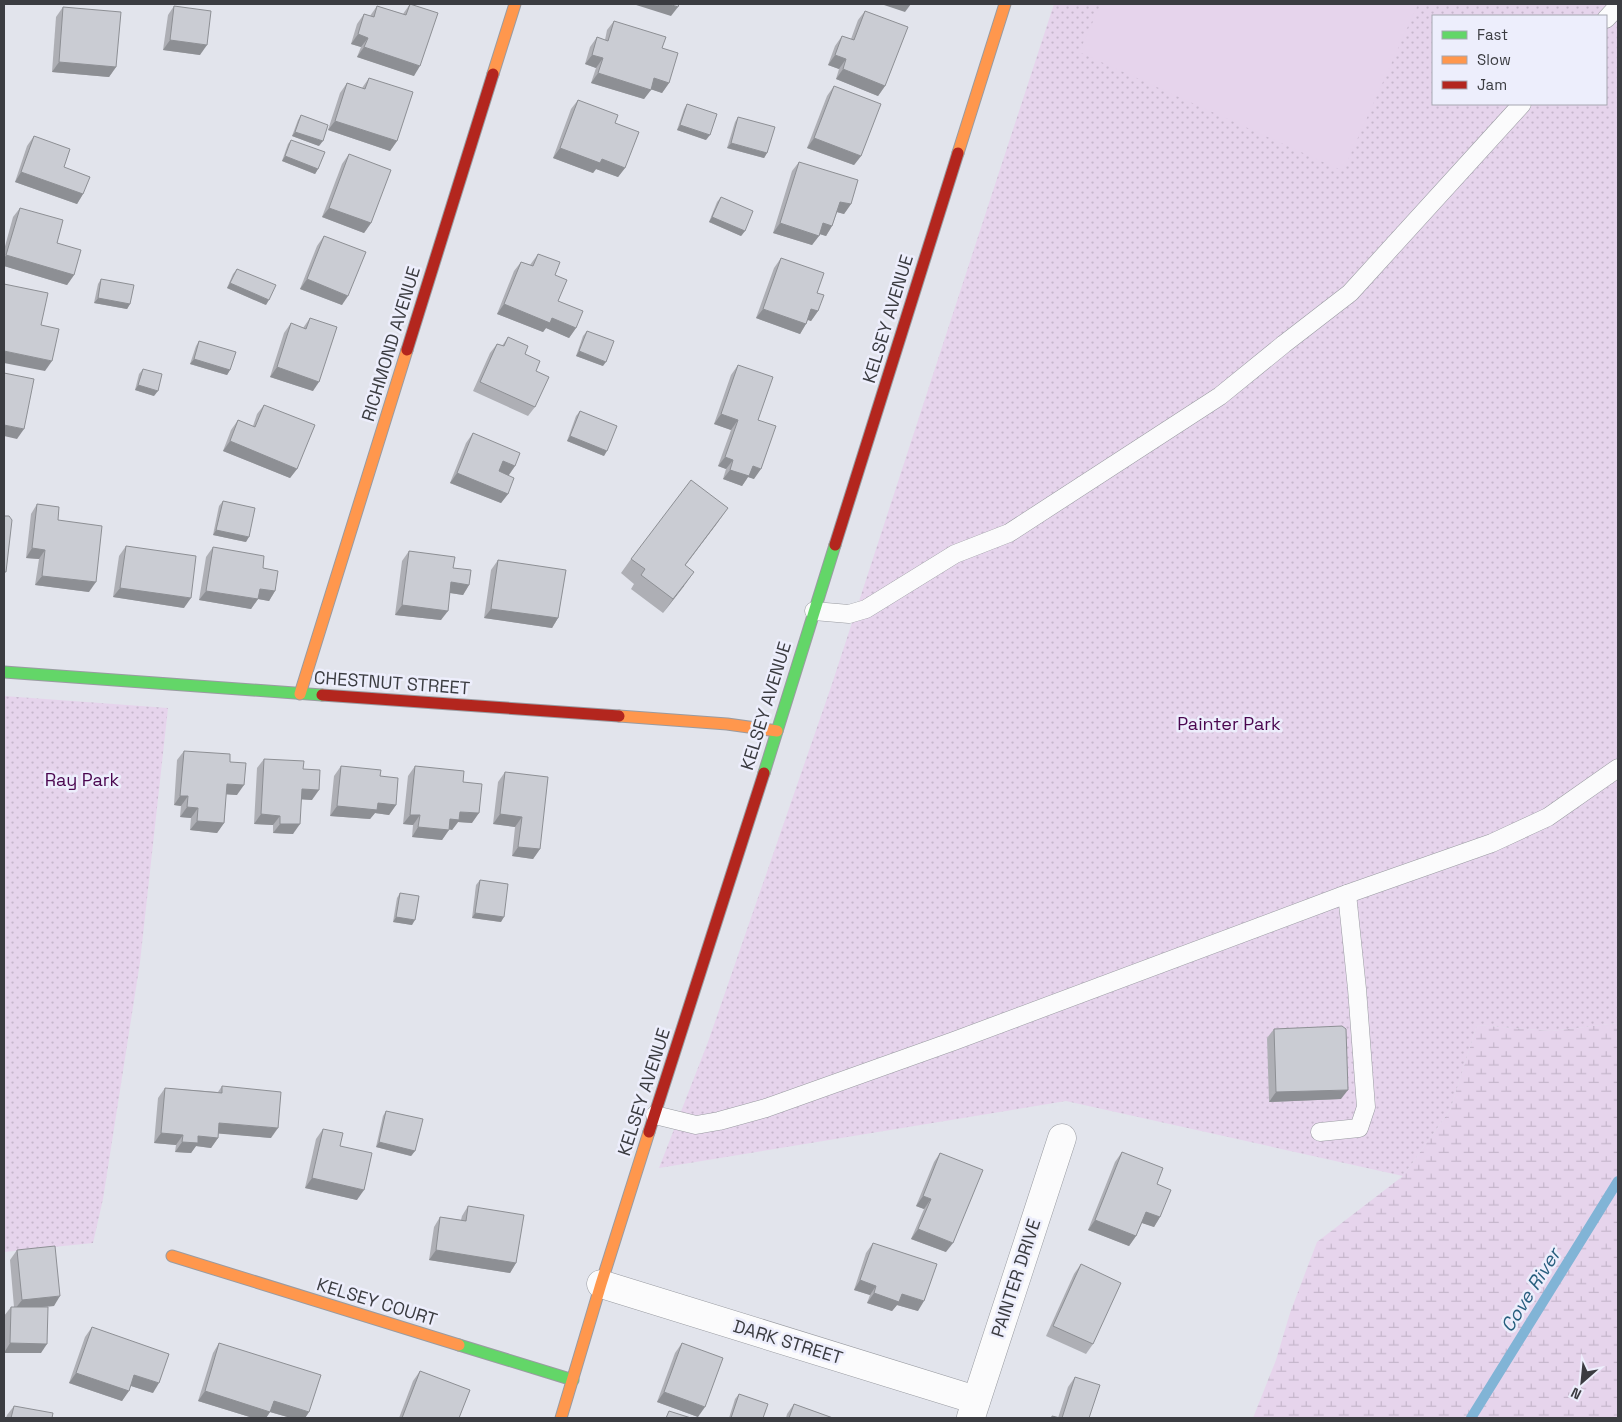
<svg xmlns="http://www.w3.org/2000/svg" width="1622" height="1422" viewBox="0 0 1622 1422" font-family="'Space Grotesk',sans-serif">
<defs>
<pattern id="wetland-marsh" width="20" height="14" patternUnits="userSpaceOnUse" patternTransform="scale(1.25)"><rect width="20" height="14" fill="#e6d4ec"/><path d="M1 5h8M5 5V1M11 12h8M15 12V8" fill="none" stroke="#c6b7cc"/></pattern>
<pattern id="park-dots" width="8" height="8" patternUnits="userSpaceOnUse" patternTransform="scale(1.25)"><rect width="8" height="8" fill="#e6d4ec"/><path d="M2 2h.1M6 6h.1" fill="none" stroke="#c6b7cc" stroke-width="1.8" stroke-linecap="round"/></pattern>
</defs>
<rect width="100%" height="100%" fill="#e2e4ec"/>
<polygon fill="url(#wetland-marsh)" points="1618,1023 1618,1418 1253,1418 1276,1360 1290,1313 1317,1242 1403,1176 1450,1110 1477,1025 1551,1031"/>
<g fill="url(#park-dots)" fill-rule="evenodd">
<path d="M1054 4H1618V1023L1551 1031 1477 1025 1450 1110 1403 1176 1066 1101 659 1168 708 1042 831 687ZM1433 16H1606V104H1433Z"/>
<polygon points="4,696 168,708 140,962 103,1199 93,1243 4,1252"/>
</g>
<polygon fill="#e6d4ec" points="1101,4 1418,4 1343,171 1079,52"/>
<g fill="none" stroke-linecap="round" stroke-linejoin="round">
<polyline stroke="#81b4d6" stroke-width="10" points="1471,1418 1618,1181"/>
<g stroke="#999ba1" stroke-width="19">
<g id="lane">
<polyline points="1606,19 1618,6"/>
<polyline points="814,611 849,614 866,609 955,554 1009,533 1220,396 1284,344 1350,293 1522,104"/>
<polyline points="655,1115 696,1125 719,1121 766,1108 954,1041 1347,894 1492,843 1548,817 1618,768"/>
<polyline points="1320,1132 1359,1128 1366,1107 1357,989 1347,894"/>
</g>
</g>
<g stroke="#999ba1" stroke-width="29">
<g id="street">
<polyline points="601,1284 976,1400"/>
<polyline points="971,1417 1062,1138"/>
</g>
</g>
<g stroke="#999ba1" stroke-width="13">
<g id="fast">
<polyline points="4,672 322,695"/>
<polyline points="764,773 835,545"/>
<polyline points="459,1345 573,1380"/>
</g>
</g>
<g stroke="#999ba1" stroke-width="13">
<g id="slow">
<polyline points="493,74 515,4"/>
<polyline points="958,153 1005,4"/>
<polyline points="300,694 407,350"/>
<polyline points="619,716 727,724 777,731"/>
<polyline points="172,1256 459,1345"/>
<polyline points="561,1418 601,1284 649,1132"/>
</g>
</g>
<g stroke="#999ba1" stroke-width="13">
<g id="jam">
<polyline points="407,350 493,74"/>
<polyline points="835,545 958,153"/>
<polyline points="322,695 619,716"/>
<polyline points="649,1132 764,773"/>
</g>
</g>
<use href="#lane" stroke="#fbfbfc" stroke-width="18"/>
<use href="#street" stroke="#fbfbfc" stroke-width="28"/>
<use href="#fast" stroke="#63d668" stroke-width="11"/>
<use href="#slow" stroke="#ff974d" stroke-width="11"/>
<use href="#jam" stroke="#b3261e" stroke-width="11"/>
</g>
<g fill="#aeafb5">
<polygon points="410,4 414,76 357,57 361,47 351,44 357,24 364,14 370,16 377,6 403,14"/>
<polygon points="174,6 200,55 163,50 168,15"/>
<polygon points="63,7 116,67 109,77 52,72 56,17"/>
<polygon points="865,11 885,86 878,96 836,79 839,69 828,65 835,46 842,36 851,39 858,20"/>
<polygon points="614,21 662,48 669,83 662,93 651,89 644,99 591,83 596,68 585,64 590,47 597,37 605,40 607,30"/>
<polygon points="369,78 397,141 390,151 328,130 340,93 347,83 362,88"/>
<polygon points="834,86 861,156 854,165 807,148 827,96"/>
<polygon points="578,100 625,168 618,177 596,169 593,173 553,158 571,109"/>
<polygon points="687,104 706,140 677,130 684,109"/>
<polygon points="301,115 319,146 292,136 298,120"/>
<polygon points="738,117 767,153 764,158 727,148 735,122"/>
<polygon points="34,136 64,167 83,194 77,204 15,182 27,146"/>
<polygon points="291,140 318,169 315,174 282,161 288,144"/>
<polygon points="349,154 371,223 364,233 322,217 342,164"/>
<polygon points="799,162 851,204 844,214 837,212 832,226 826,236 820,234 812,245 773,233 792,171"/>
<polygon points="721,197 745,231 741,236 709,222 717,202"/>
<polygon points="20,208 57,243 74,275 67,285 4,266 4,250 13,217"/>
<polygon points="324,236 342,305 300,289 317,246"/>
<polygon points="538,254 555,275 558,301 576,328 569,338 546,328 543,332 497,314 514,271 521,262 530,265"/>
<polygon points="781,258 817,293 818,311 811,321 808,320 800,334 756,318 774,268"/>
<polygon points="237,269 266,305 227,288 233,274"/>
<polygon points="101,279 130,304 127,309 94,303 98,284"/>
<polygon points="310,318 313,391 270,377 284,333 291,323 303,328"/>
<polygon points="587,331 603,366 576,356 583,336"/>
<polygon points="508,337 525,354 536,371 535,407 528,416 473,391 490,353 497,344 502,346"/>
<polygon points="199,341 230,370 227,375 190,364 196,346"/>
<polygon points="738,365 758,420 754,479 748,477 742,486 723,479 726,469 718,466 731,430 714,424 731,375"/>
<polygon points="143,369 154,396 135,390 139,374"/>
<polygon points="264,405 297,469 290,478 223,451 231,430 238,420 253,426 257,414"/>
<polygon points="580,411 604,456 567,441 576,416"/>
<polygon points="473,433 515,466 509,475 508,494 501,503 450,483 466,443"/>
<polygon points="223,501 246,542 213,535 219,506"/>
<polygon points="37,504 58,520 89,592 35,585 39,559 26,558 31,514"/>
<polygon points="718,522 685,565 684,586 663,613 631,589 634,584 621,573 631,559"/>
<polygon points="126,546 184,608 113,597 119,556"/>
<polygon points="213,547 275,591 269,601 258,599 251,609 199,600 206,557"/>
<polygon points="409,551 453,568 469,585 463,595 450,593 441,620 395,615 402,561"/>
<polygon points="498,560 558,618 552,628 484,618 491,570"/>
<polygon points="184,751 230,762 237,795 226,794 224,823 217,833 190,830 191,818 180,817 181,806 174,805 177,760"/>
<polygon points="264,759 303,769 312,800 301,799 293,834 273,833 273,825 254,824 257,768"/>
<polygon points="341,766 380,776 396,805 389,815 375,813 370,819 330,816 334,776"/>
<polygon points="415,766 463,782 472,823 458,822 452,830 449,829 442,840 412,837 413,825 403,824 408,776"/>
<polygon points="505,772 540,849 533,859 512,856 515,827 493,824 498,782"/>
<polygon points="480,880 501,922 472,918 476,885"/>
<polygon points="400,893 412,925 393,922 397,898"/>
<polygon points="1274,1029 1341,1099 1269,1102 1267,1038"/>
<polygon points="222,1086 271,1138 218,1133 218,1138 211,1148 196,1146 191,1153 175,1152 176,1145 154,1143 158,1098 165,1088 218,1092"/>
<polygon points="386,1111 415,1151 411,1156 376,1147 383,1116"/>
<polygon points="323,1129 340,1146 357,1200 305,1188 316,1139"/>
<polygon points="1122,1152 1157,1184 1160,1217 1154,1227 1142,1223 1136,1236 1129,1246 1088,1230 1115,1162"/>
<polygon points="940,1153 946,1252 911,1239 924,1209 916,1206 934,1162"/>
<polygon points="468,1206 516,1263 510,1273 429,1260 434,1227 440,1217 461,1220 462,1216"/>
<polygon points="873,1243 918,1311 897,1305 892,1311 867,1303 870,1295 854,1290 866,1253"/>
<polygon points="17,1250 54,1306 42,1307 41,1353 4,1353 4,1316 11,1307 14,1307 10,1260"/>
<polygon points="1081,1264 1093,1344 1086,1354 1046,1336 1074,1274"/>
<polygon points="92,1327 153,1393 131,1386 122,1401 69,1383 85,1337"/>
<polygon points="219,1343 309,1412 305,1418 291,1418 270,1412 266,1418 253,1418 198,1401 213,1353"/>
<polygon points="682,1343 698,1417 657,1402 675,1353"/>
<polygon points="420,1371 459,1418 399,1418 413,1381"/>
<polygon points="1075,1377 1089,1418 1051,1418 1052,1416 1058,1418 1068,1387"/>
<polygon points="739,1394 763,1418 729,1418 735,1399"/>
<polygon points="794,1404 833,1418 786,1418 787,1414"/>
<polygon points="14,1406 52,1418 6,1418 7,1415"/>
</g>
<g fill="#8d8f94">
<polygon points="633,4 669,4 678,7 671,16"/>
<polygon points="881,4 911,4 905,12"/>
<polygon points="358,34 368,38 361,47 351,44"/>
<polygon points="170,40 207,45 200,55 163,50"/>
<polygon points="364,47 420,66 414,76 357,57"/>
<polygon points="592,55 603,58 596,68 585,64"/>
<polygon points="835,55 846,59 839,69 828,65"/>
<polygon points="59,62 116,67 109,77 52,72"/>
<polygon points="843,69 885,86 878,96 836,79"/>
<polygon points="598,73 651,90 644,99 591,83"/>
<polygon points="654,78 669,83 662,93 647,88"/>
<polygon points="335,121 397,141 390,151 328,130"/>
<polygon points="680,125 710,135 706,140 677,130"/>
<polygon points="295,132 323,141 319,146 292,136"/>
<polygon points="814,138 861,156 854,165 807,148"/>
<polygon points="731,143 767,153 764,158 727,148"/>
<polygon points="560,148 602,159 625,168 618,177 596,169 593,173 553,158"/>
<polygon points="285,156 318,169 315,174 282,161"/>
<polygon points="21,172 83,194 77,204 15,182"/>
<polygon points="840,202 851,204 844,214 833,211"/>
<polygon points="329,208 371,223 364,233 322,217"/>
<polygon points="712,217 745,231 741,236 709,222"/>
<polygon points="780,223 819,236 812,245 773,233"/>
<polygon points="823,223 832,226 826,236 816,233"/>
<polygon points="6,255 74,275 67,285 4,266 4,259"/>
<polygon points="307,279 348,296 342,305 300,289"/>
<polygon points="230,283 269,300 266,305 227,288"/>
<polygon points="98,298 130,304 127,309 94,303"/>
<polygon points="504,304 552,318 576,328 569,338 546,328 543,332 497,314"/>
<polygon points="763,309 806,324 800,334 756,318"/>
<polygon points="811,309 818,311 811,321 805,319"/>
<polygon points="4,351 52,361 45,371 4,363"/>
<polygon points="579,351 606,362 603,366 576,356"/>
<polygon points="194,359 230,370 227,375 190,364"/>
<polygon points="277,367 319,382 313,391 270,377"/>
<polygon points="138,385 158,391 154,396 135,390"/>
<polygon points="721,414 738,420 731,430 714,424"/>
<polygon points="4,425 24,429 17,439 4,436"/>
<polygon points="570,436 607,451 604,456 567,441"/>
<polygon points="230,441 297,469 290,478 223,451"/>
<polygon points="725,457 733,460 726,469 718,466"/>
<polygon points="503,461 515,466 508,476 496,471"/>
<polygon points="753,466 761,469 754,479 748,477 742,486 723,479 730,470"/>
<polygon points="457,473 508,494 501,503 450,483"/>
<polygon points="728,508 718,522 675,579 685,565"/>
<polygon points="216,530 249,537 246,542 213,535"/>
<polygon points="32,548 45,550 39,559 26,558"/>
<polygon points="694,572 684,586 663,613 673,599"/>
<polygon points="42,576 96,582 89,592 35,585"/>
<polygon points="451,582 469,585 463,595 444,592"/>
<polygon points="120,588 191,598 184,608 113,597"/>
<polygon points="260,589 275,591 269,601 253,598"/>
<polygon points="206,591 258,599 251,609 199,600"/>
<polygon points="402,605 448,611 441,620 395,615"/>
<polygon points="491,609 558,618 552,628 484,618"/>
<polygon points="227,784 244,785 237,795 220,794"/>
<polygon points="302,789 319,790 312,800 295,799"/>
<polygon points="180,796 188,796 181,806 174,805"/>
<polygon points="378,803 396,805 389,815 375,813 370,819 330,816 337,806"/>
<polygon points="187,807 198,808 191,818 180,817"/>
<polygon points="460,812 479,813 472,823 458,822 452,830 444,828 450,819"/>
<polygon points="261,814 280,816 273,825 254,824"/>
<polygon points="500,814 522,817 515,827 493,824"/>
<polygon points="410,815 420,815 413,825 403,824"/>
<polygon points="197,821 224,823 217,833 190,830"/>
<polygon points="280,824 300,824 293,834 273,833"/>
<polygon points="418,827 449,830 442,840 412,837"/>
<polygon points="518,847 540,849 533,859 512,856"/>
<polygon points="475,913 504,917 501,922 472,918"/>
<polygon points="396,917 415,920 412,925 393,922"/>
<polygon points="1348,1090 1341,1099 1269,1102 1276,1092"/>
<polygon points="219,1123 278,1128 271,1138 212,1133"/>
<polygon points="161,1133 183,1135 176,1145 154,1143"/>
<polygon points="198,1136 218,1138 211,1148 196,1146 191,1153 175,1152 182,1142"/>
<polygon points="379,1142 415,1151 411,1156 376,1147"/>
<polygon points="312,1178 364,1190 357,1200 305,1188"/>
<polygon points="923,1196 931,1199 924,1209 916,1206"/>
<polygon points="1146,1212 1160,1217 1154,1227 1139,1222"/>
<polygon points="1095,1220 1136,1236 1129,1246 1088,1230"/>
<polygon points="918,1229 953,1243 946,1252 911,1239"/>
<polygon points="436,1250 516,1263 510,1273 429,1260"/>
<polygon points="860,1280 876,1286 870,1295 854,1290"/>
<polygon points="874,1293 902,1294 924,1301 918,1311 897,1305 892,1311 867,1303"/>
<polygon points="60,1296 54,1306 15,1309 22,1300"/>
<polygon points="10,1343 47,1344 41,1353 4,1353"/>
<polygon points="76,1373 129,1391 122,1401 69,1383"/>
<polygon points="134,1375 159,1383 153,1393 128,1385"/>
<polygon points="205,1391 274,1401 309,1412 305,1418 291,1418 270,1412 266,1418 253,1418 198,1401"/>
<polygon points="664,1392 705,1407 698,1417 657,1402"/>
</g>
<g fill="#caccd3" stroke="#8d8f94">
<polygon points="410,4 438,13 420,66 364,47 368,38 358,34 364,14 374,17 377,6 406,15"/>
<polygon points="669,4 679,4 678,7"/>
<polygon points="174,6 211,11 207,45 170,40"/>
<polygon points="63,7 121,12 116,67 59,62"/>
<polygon points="865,11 908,27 885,86 843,69 846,59 835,55 842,36 854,40"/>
<polygon points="614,21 666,37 662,48 678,53 669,83 654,78 651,90 598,73 603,58 592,55 597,37 608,41"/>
<polygon points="369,78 413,92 397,141 335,121 347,83 365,89"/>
<polygon points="834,86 881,104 861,156 814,138"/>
<polygon points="578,100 618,115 615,123 639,132 625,168 602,159 600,163 560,148"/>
<polygon points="687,104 717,114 710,135 680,125"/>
<polygon points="301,115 328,125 323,141 295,132"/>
<polygon points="738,117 775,127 767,153 731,143"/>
<polygon points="34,136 70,149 64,167 90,177 83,194 21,172"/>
<polygon points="291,140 325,152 318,169 285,156"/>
<polygon points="349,154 391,170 371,223 329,208"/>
<polygon points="799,162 858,180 851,204 840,202 832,226 823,223 819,236 780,223"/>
<polygon points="721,197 753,211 745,231 712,217"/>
<polygon points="20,208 63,220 57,243 81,250 74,275 6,255"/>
<polygon points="324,236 366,252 348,296 307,279"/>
<polygon points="538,254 560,262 555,275 567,280 558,301 583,311 576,328 552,318 550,323 504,304 521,262 533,266"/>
<polygon points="781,258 824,273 817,293 824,295 818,311 811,309 806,324 763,309"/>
<polygon points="237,269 276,285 269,300 230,283"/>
<polygon points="101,279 134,285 130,304 98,298"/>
<polygon points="4,284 48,293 41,325 59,329 52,361 4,351"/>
<polygon points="310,318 337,327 319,382 277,367 291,323 306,329"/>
<polygon points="587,331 614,341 606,362 579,351"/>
<polygon points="508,337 528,346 525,354 540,361 536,371 549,377 535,407 480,382 497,344 504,346"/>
<polygon points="199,341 236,352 230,370 194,359"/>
<polygon points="738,365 773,377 758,420 776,426 761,469 753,466 749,476 730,470 733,460 725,457 738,420 721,414"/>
<polygon points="143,369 162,374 158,391 138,385"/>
<polygon points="4,373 34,379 24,429 4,425"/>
<polygon points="264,405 315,425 297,469 230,441 238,420 255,427"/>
<polygon points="580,411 617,426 607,451 570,436"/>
<polygon points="473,433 520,453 515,466 503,461 499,471 514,478 508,494 457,473"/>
<polygon points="691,480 728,508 685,565 694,572 673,599 641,575 645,569 631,559"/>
<polygon points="223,501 255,508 249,537 216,530"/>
<polygon points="37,504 59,507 58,520 102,526 96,582 42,576 45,550 32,548"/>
<polygon points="4,516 9,516 12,520 6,572 4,572"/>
<polygon points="126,546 196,556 191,598 120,588"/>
<polygon points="213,547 264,556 263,568 278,571 275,591 260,589 258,599 206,591"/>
<polygon points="409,551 455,557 453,568 471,570 469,585 451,582 448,611 402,605"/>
<polygon points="498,560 566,570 558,618 491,609"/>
<polygon points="184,751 230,754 230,762 246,763 244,785 227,784 224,823 197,821 198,808 187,807 188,796 180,796"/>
<polygon points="264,759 304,761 303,769 320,770 319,790 302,789 300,824 280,824 280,816 261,814"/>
<polygon points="341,766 381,770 380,776 398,778 396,805 378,803 377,810 337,806"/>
<polygon points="415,766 464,771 463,782 482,784 479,813 460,812 459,820 450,819 449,830 418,827 420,815 410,815"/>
<polygon points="505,772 548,777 540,849 518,847 522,817 500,814"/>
<polygon points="480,880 508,884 504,917 475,913"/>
<polygon points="400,893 419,896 415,920 396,917"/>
<polygon points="1342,1026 1346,1029 1348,1090 1276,1092 1274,1029"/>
<polygon points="222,1086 281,1092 278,1128 219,1123 218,1138 198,1136 198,1143 182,1142 183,1135 161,1133 165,1088 222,1093"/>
<polygon points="386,1111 423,1119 415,1151 379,1142"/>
<polygon points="323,1129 343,1133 340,1146 372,1153 364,1190 312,1178"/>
<polygon points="1122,1152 1163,1168 1157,1184 1171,1190 1160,1217 1146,1212 1136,1236 1095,1220"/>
<polygon points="940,1153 983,1170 953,1243 918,1229 931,1199 923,1196"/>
<polygon points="468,1206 524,1215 516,1263 436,1250 440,1217 466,1221"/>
<polygon points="873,1243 937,1264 924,1301 902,1294 899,1302 874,1293 876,1286 860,1280"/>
<polygon points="55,1246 60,1296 22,1300 17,1250"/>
<polygon points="1081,1264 1121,1283 1093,1344 1053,1326"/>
<polygon points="11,1307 48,1307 47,1344 10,1343"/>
<polygon points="92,1327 169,1354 159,1383 134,1375 129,1391 76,1373"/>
<polygon points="219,1343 321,1375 309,1412 274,1401 270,1412 205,1391"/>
<polygon points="682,1343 723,1358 705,1407 664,1392"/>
<polygon points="420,1371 470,1390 459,1418 402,1418"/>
<polygon points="1075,1377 1100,1385 1089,1418 1062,1418"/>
<polygon points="739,1394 768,1404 763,1418 731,1418"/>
<polygon points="794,1404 833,1418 789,1418"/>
<polygon points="14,1406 53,1413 52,1418 11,1418"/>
<polygon points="669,1411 691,1418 666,1418"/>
<polygon points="1052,1416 1060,1418 1052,1418"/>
</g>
<g text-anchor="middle" stroke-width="5" stroke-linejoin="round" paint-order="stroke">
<g font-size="18" fill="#3b3c41" stroke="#edeefc">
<text transform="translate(888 319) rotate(-73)" y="6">KELSEY AVENUE</text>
<text transform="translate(391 344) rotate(-73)" y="6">RICHMOND AVENUE</text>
<text transform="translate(392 683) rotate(4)" y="6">CHESTNUT STREET</text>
<text transform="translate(766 706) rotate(-73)" y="6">KELSEY AVENUE</text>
<text transform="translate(644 1092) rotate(-72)" y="6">KELSEY AVENUE</text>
<text transform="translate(1016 1278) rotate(-72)" y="6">PAINTER DRIVE</text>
<text transform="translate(377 1302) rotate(17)" y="6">KELSEY COURT</text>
<text transform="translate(788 1342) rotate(17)" y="6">DARK STREET</text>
</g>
<g font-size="18" fill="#4a064f" stroke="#edeefc">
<text x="1229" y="730">Painter Park</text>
<text x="82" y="786">Ray Park</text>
</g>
<g font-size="19" font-style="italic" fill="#275e7e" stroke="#edeefc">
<text transform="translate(1530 1290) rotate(-58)" y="7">Cove River</text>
</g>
</g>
<rect width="1622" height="1422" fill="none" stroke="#3b3c41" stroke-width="10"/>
<rect x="1432" y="15" width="175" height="90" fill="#edeefc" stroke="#a6a7b1"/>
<rect x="1442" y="31" width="25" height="8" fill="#63d668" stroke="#a6a7b1"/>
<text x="1477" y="40" font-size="15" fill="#3b3c41">Fast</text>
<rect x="1442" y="56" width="25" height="8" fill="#ff974d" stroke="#a6a7b1"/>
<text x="1477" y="65" font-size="15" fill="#3b3c41">Slow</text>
<rect x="1442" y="81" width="25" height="8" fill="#b3261e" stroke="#a6a7b1"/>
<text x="1477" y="90" font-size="15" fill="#3b3c41">Jam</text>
<g transform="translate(1582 1382) rotate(207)" stroke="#edeefc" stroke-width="4" paint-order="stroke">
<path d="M0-4L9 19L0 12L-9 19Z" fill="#3b3c41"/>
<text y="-8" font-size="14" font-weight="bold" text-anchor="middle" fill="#3b3c41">N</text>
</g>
</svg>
